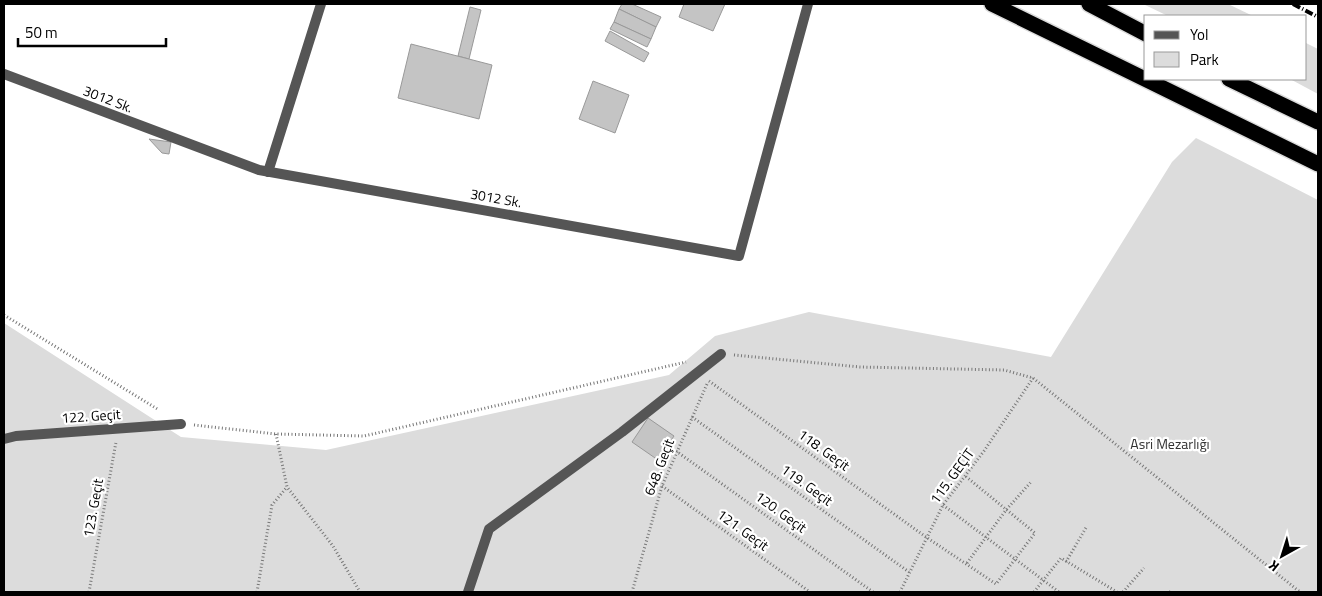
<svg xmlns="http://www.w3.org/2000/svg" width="1322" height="596" viewBox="0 0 1322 596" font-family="'Titillium Web',sans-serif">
<rect width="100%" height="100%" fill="#fff"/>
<g fill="#dcdcdc">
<polygon points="1143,4 1228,4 1253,16 1168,16"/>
<polygon points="1306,43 1318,49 1318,94 1290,79 1306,79"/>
<polygon points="1196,138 1318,200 1318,592 4,592 4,323 181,437 326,450 669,375 715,336 809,312 1051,357 1172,162"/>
</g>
<g fill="#c4c4c4" stroke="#999">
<polygon points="622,4 632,4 661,17 656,27 619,9"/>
<polygon points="684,4 725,4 713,31 679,17"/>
<polygon points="470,7 481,10 469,59 458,56"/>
<polygon points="619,9 656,27 651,39 614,22"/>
<polygon points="614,22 651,39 647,47 610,29"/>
<polygon points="610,31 649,53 644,62 605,41"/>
<polygon points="411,44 492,65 479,119 398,98"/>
<polygon points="593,81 629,95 615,133 579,119"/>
<polygon points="149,139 171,142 169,154 162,153"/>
<polygon points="648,418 674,436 658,460 632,442"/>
</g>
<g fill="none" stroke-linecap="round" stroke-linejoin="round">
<g stroke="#dbdbdb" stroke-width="18">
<g id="highway">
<polyline points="992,4 1318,164"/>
<polyline points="1089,4 1146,34"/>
<polyline points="1229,79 1318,122"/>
</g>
</g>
<g stroke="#777" stroke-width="3" stroke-dasharray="1 2.5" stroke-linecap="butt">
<polyline points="4,315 159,410"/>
<polyline points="734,355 860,367 1004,370 1033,378 1300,592"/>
<polyline points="709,381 926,537 996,584 1035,533 964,475"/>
<polyline points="692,417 909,572"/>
<polyline points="194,425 276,434 364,436 686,362"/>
<polyline points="276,434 287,487 333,546 360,592"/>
<polyline points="676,451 873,592"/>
<polyline points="662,486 810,592"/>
<polyline points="943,505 1059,592"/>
<polyline points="1066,562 1087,526"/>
<polyline points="967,563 1006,510 1031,482"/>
<polyline points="89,592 116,442"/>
<polyline points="257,592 272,505 287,487"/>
<polyline points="632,592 662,486 707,384"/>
<polyline points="900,592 943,505 984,451 1033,378"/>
<polyline points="1034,592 1061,558 1117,592"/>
<polyline points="1123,592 1144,568"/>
<polyline points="1170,592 1172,590"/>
</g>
<g stroke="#555" stroke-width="10">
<polyline points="4,74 259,170 739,256 808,4"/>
<polyline points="268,172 321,4"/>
<polyline points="4,439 16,436 181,424"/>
<polyline points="468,592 489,529 622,432 721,354"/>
</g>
<use href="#highway" stroke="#000" stroke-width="15"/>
<polyline stroke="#000" stroke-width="4" stroke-dasharray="8 2.5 1 2.5" stroke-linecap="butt" points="1293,4 1318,17"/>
</g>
<g text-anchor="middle" stroke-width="4.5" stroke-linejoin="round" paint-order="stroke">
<g font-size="14" fill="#000" stroke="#fff">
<text transform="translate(108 99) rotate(21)" y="5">3012 Sk.</text>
<text transform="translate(496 198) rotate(10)" y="5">3012 Sk.</text>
<text transform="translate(91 416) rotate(-4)" y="5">122. Geçit</text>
<text transform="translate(824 450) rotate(36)" y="5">118. Geçit</text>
<text transform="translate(659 467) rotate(-69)" y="5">648. Geçit</text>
<text transform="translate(952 476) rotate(-54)" y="5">115. GEÇİT</text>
<text transform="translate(807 485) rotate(36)" y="5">119. Geçit</text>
<text transform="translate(93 508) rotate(-80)" y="5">123. Geçit</text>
<text transform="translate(781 512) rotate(36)" y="5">120. Geçit</text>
<text transform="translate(743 530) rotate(36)" y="5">121. Geçit</text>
</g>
<g font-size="14" fill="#333" stroke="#fff">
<text x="1170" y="449">Asri Mezarlığı</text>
</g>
</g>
<rect width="1322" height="596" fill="none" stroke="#000000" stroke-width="10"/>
<rect x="1144" y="15" width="162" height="65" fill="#ffffff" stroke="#999999"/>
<rect x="1154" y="31" width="25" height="8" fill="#555555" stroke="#999999"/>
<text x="1190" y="40" font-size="15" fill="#000000">Yol</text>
<rect x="1154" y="52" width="25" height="15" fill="#dcdcdc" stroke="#999999"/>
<text x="1190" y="65" font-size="15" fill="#000000">Park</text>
<g transform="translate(1282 556) rotate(219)" stroke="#ffffff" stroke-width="4" paint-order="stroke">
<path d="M0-4L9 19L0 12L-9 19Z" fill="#000000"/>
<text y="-8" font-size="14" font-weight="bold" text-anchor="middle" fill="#000000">K</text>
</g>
<path d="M18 38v8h148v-8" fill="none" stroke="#000000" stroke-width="2.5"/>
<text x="25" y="38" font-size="15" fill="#000000" stroke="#ffffff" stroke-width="4" paint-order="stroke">50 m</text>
</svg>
